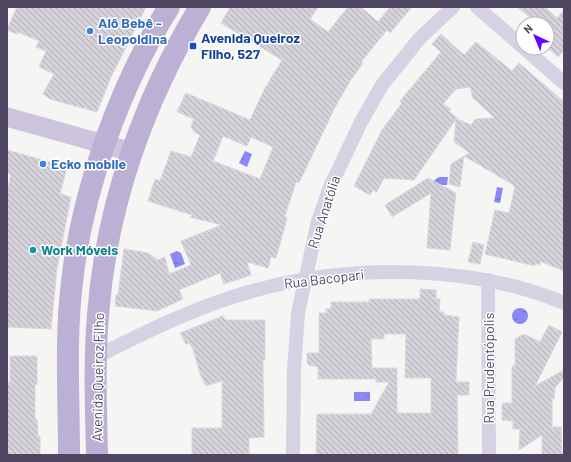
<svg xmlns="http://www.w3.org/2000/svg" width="571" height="462" viewBox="0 0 571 462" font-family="Barlow,sans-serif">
<defs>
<pattern id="water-ripples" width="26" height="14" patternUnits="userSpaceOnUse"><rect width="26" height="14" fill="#8c87f7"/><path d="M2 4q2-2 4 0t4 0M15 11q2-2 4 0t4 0" fill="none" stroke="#7570cc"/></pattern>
<pattern id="building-back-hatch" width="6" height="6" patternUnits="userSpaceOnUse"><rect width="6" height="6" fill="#d6d2da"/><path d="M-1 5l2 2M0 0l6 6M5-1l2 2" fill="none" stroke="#b0acb4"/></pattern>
</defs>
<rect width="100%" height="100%" fill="#f5f5f3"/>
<g fill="url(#water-ripples)">
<polygon points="245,151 252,154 247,167 239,163"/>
<polygon points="439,177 448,177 447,185 440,185 432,182"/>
<polygon points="497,187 503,188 500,203 494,202"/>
<polygon points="177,251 181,253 185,264 175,268 170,254"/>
<circle cx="520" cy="316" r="8"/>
<rect x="354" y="392" width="16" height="9"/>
</g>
<g fill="url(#building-back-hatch)" stroke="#dbd6df" fill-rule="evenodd">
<polygon points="17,7 146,7 111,77 97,112 50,99 43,94 54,74 39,67 46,51 36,47 39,41 18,32 17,34 7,30"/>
<path d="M230 7H318L310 19 328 32 348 7H361L378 22 390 7H412L390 33 387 30 361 62 363 63 350 81 334 109 299 183 296 182 285 216 287 219 276 258 271 257 268 268 247 262 251 275 224 284 220 273 179 290 183 299 157 311 115 306 116 295H118L124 249 148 253 158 260 165 257 169 274 191 265 181 241 222 225 190 217 192 215 148 201 155 179 160 181 171 151 191 157 200 135 194 132 191 126 194 119 177 112 186 93 250 120 264 90 282 60 221 23ZM223 136 247 146 251 137 273 147 260 179 213 161Z"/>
<polygon points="517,7 545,7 557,18 564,10 564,50 558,57 547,47 547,24 528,24 532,19"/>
<path d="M441 34 464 55 476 42 512 71 519 63 564 102V271L540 261V265L535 263V266L485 254 495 210 509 213 515 186 464 156 470 153 454 142 456 119 414 180 384 178 376 193 374 189 370 195 354 186 382 130 402 103 400 101 441 52 432 44ZM470 87 473 98 495 118 475 119 471 125 457 119V118L449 111 451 109 443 104 456 89Z"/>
<polygon points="7,150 67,167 60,194 71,197 57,268 51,329 7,327 7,193 11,174 7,173"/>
<polygon points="464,156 460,187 449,184 451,164"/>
<polygon points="428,178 456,193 450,250 427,248 431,193 392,217 385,205"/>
<polygon points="473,242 484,245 480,264 468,262"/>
<path d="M420 289 436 290V299H440L439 312H444V315L459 317 456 382H469V395H457L458 455H316L317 414H371L389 382H376V379H318V367L309 365 307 362V353H319V313H326V309H331V302H369V299H420ZM384 334H406L405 378H431V413H397V368H372L371 339H384Z"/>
<polygon points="223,316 225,320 265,320 265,360 263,360 264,437 249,438 249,455 192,455 192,428 222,428 222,381 206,386 200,374 193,349 189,343 186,344 180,333"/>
<polygon points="549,325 562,332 535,386 564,370 564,377 555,388 554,399 552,399 552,427 561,427 562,455 542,455 542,435 519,450 520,429 513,429 513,421 502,420 502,403 512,403 512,366 515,366 515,339 524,334 540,342"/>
<polygon points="10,356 37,356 37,384 35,384 35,419 37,419 38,436 40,436 40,455 7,455 7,382 10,382"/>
</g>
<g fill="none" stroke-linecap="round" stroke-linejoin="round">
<g stroke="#d6d1e3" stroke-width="14">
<polyline points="477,7 523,47"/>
<polyline points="524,48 564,83"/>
<polyline points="488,280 489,455"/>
<path d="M96 357C149 330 202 304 260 289 355 264 473 265 564 303"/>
<polyline points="293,455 294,369 298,313 318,221 330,187 361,122 382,85 420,38 453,7"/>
</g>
<polyline stroke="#cdc4dd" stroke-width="19" points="7,117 132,152"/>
<g stroke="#bcb0d4" stroke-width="22">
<path d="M69 455C69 398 65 339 72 282 82 191 120 85 169 7"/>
<path d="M97 455C96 408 94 362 98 315 106 206 144 100 200 7"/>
</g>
</g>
<g fill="#3f7fe0" stroke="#fff" stroke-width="1.5">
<circle cx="90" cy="31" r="4"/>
<circle cx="43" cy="164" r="4"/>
</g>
<rect fill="#1a4fb4" stroke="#fff" stroke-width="1.5" x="189" y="42" width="8" height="8" rx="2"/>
<circle fill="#0f9aa8" stroke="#fff" stroke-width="1.5" cx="33" cy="250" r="4"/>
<g text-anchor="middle" stroke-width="3" stroke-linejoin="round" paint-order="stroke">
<g font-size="14" font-weight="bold" fill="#366cbe" stroke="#fff" text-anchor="start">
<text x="98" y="28">Alô Bebê -<tspan x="98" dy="16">Leopoldina</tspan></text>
<text x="51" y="169">Ecko mobile</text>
</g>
<g font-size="14" font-weight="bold" fill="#164399" stroke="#fff" text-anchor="start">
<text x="201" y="43">Avenida Queiroz<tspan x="201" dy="16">Filho, 527</tspan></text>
</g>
<g font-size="14" fill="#504863" stroke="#fff">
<text transform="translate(324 212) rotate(-72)" y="5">Rua Anatólia</text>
<text transform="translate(324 279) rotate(-7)" y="5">Rua Bacopari</text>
<text transform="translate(489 368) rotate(-90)" y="5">Rua Prudentópolis</text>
<text transform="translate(98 377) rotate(-89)" y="5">Avenida Queiroz Filho</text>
</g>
<g font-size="14" font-weight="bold" fill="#0d838f" stroke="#fff" text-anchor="start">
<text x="41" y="255">Work Móveis</text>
</g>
</g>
<rect width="571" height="462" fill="none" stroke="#504863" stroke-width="16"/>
<g transform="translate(535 36) rotate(316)"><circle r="19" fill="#ffffff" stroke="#b9b6c1"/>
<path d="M0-3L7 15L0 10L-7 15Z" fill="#6807fb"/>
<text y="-6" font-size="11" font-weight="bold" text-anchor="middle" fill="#504863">N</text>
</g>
</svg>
